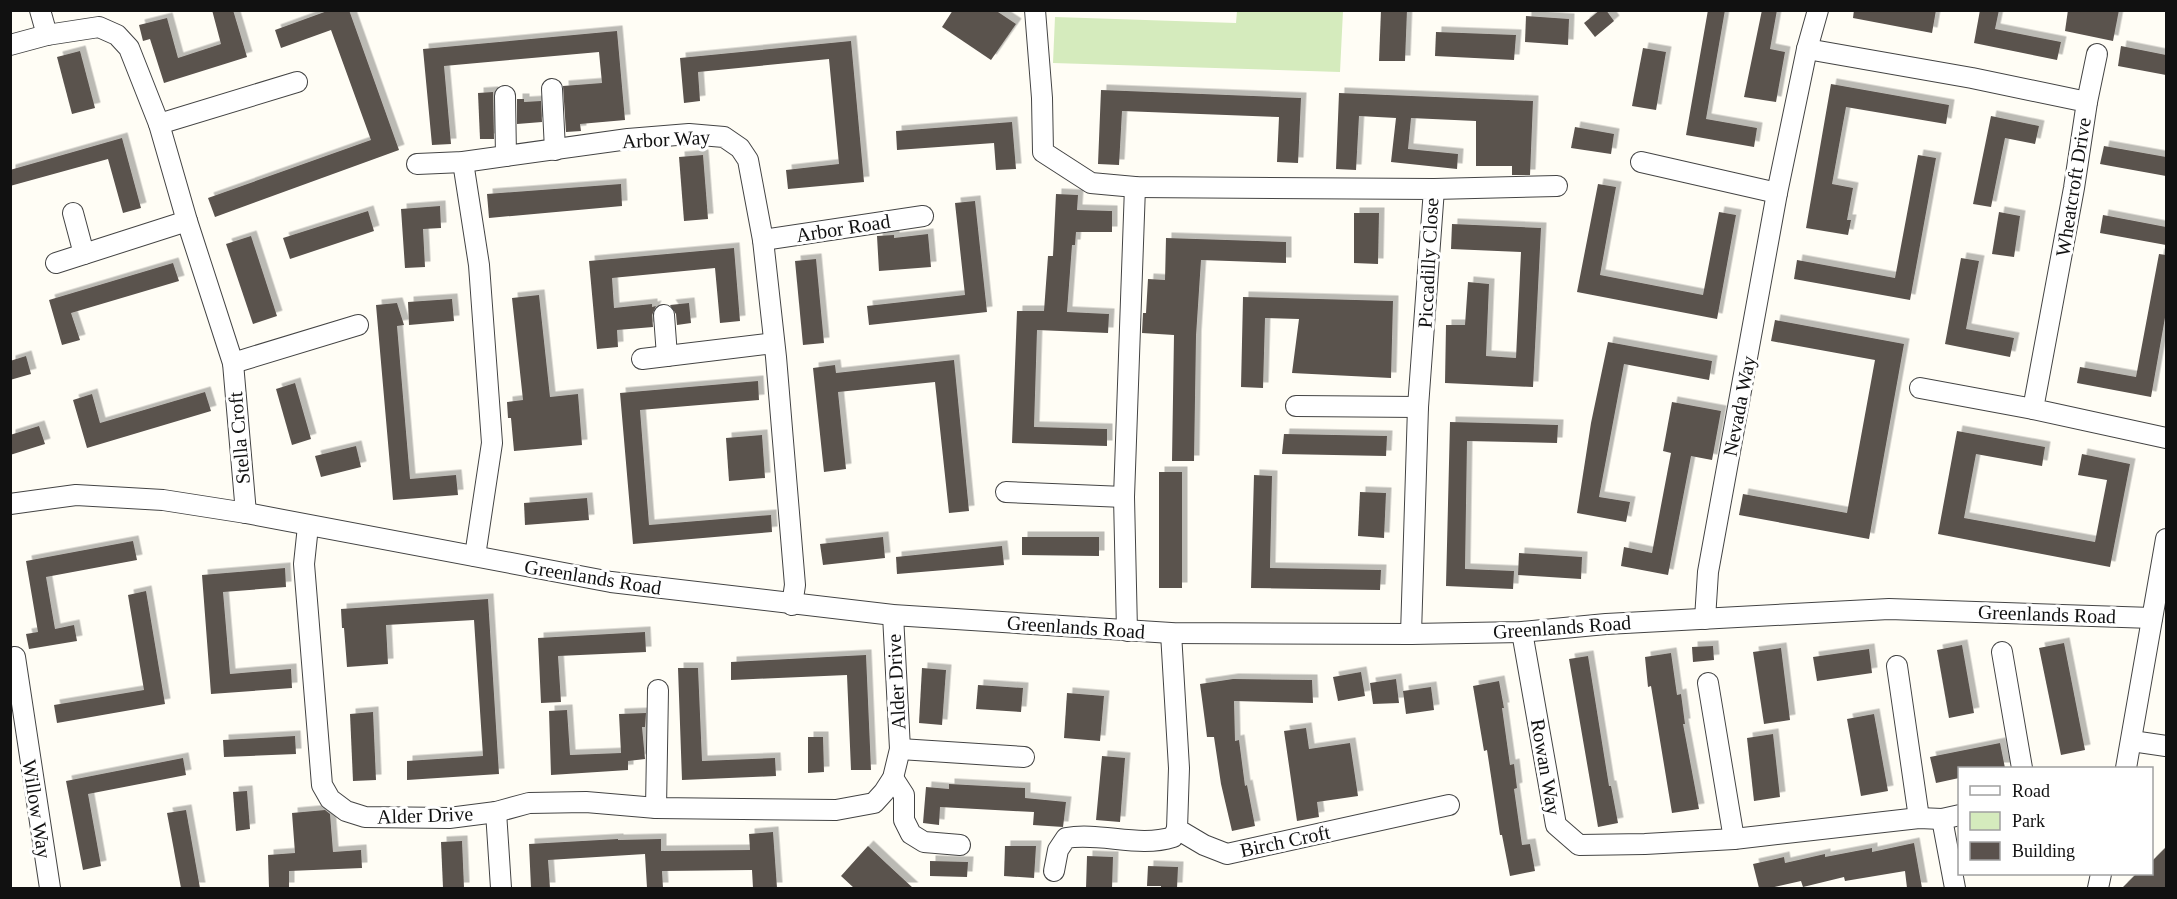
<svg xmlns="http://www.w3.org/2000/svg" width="2177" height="899" viewBox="0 0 2177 899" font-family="Georgia,serif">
<defs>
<filter id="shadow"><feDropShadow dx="5.5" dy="-5.5" stdDeviation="0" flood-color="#0004"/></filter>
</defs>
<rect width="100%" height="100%" fill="#fffdf5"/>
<polygon fill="#d5ebbd" points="1237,11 1343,11 1340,72 1053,63 1055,17 1236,23"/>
<g fill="#5a524d" filter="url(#shadow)">
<polygon points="212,10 233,10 247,57 164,83 150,39 143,41 139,25 167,18 178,58 221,44"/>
<polygon points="330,10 349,10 399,150 215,217 208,198 371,140 331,30 281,48 275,30"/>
<polygon points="953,10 995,10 1016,24 991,60 942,27"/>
<polygon points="1381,10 1407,10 1405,61 1379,61"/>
<polygon points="1600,10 1606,10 1614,21 1595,37 1584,23"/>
<polygon points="1708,10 1725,10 1706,119 1757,128 1754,147 1686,135"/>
<polygon points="1762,10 1777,10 1770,49 1785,52 1776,102 1744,97"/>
<polygon points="1854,10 1936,10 1932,33 1853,18"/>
<polygon points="1980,10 1999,10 1995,29 2061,42 2057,60 1974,43"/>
<polygon points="2068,10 2119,10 2113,41 2065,31"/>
<polygon points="1526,16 1569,19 1568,45 1525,42"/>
<polygon points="617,31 625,120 580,124 581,131 566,132 563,86 602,83 599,52 444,66 451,144 432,145 423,49"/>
<polygon points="1436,32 1516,35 1514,60 1435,56"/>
<polygon points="851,41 864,182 788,189 786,170 839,164 829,59 698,72 700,101 684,103 680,58"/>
<polygon points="2121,46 2166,55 2166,75 2118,66"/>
<polygon points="1643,48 1666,52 1656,110 1632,106"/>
<polygon points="80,51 95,108 72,114 57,57"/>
<polygon points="1831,84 1949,105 1946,124 1846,107 1832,184 1853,188 1847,220 1851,220 1848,235 1806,228"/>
<polygon points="1101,90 1301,98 1298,163 1277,162 1279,117 1122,111 1119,165 1098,164"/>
<polygon points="493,92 494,139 480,139 478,93"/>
<polygon points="1339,93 1533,101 1530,175 1512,175 1512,166 1476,166 1476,121 1411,118 1408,149 1458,154 1457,169 1391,162 1396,118 1359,116 1356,170 1336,169"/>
<polygon points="517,99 524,99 524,102 541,101 542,122 517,124"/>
<polygon points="1991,116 2039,126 2035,144 2005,138 1991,207 1973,204"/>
<polygon points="1012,122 1016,169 996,170 994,143 897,150 896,131"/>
<polygon points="1575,127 1614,134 1611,154 1571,148"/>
<polygon points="122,138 141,208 123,213 108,159 10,186 10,170"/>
<polygon points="2104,146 2166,157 2166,176 2100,164"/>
<polygon points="703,155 708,219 684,221 679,157"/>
<polygon points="1918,155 1936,158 1910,300 1794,279 1797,260 1895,278"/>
<polygon points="621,184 622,206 489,218 487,194"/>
<polygon points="1598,184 1616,187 1600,275 1703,295 1719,212 1736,215 1717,319 1577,292"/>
<polygon points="1056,194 1078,195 1077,210 1112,211 1112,232 1076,232 1075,245 1072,245 1067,312 1109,314 1108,333 1037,330 1034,427 1107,429 1107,446 1012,443 1017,311 1044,311 1048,256 1053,256"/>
<polygon points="975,201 987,312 869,325 867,306 965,295 955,203"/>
<polygon points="440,206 441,228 423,229 425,267 405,268 401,209"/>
<polygon points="368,211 374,231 290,259 283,238"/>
<polygon points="1999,212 2020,216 2014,257 1992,254"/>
<polygon points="1354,213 1379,213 1378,264 1354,263"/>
<polygon points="2103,215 2166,227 2166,245 2100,233"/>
<polygon points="1452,224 1541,228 1533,387 1445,383 1446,325 1465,325 1468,282 1489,284 1486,356 1516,358 1521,252 1451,249"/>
<polygon points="928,234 931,267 879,271 877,236 894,235 894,238"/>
<polygon points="251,236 277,316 253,324 226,244"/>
<polygon points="1166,238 1286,242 1286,263 1201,260 1196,336 1194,461 1172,461 1174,335 1142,333 1143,313 1146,313 1148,279 1165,280"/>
<polygon points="734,248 740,321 720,323 715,268 612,278 614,308 652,304 652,307 656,306 652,315 653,327 617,330 618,347 597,349 589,261"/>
<polygon points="2159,254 2166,255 2166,312 2151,397 2077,383 2080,367 2136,377"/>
<polygon points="1961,258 1979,261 1966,329 2014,338 2010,357 1945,344"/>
<polygon points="816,259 824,343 803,345 795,261"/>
<polygon points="173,263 179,281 71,313 80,340 62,345 49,300"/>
<polygon points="539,295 550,397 578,394 582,445 514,451 511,418 508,418 507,402 523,400 512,298"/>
<polygon points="1243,297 1393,301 1391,378 1292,373 1299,319 1265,318 1263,388 1241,387"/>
<polygon points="452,299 454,321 409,325 408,302"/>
<polygon points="397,303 404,325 397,326 410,479 456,475 458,495 393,500 376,305"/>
<polygon points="689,303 691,323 677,325 676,314 670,305"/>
<polygon points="1775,320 1904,344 1869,539 1739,515 1743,494 1847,513 1875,360 1771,341"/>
<polygon points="1608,342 1712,361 1709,380 1624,364 1599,497 1630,502 1626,522 1577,513 1591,423"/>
<polygon points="26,356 31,374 10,380 10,361"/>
<polygon points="954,360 969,511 949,513 935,382 838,392 846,469 824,472 813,368 835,365 836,373"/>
<polygon points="758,381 759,400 640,410 649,525 771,515 772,532 633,544 620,393"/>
<polygon points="295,383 311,439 292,445 276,389"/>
<polygon points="205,392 211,411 87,448 73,400 92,394 100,423"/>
<polygon points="1672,402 1721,411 1712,460 1691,456 1668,575 1621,566 1624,547 1652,553 1671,453 1663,451"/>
<polygon points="1450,422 1558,425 1557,443 1467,441 1465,569 1514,571 1513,589 1446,586"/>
<polygon points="39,426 45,444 10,455 10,435"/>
<polygon points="1957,431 2045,447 2042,466 1976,454 1964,518 2095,542 2107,480 2078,475 2082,454 2130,464 2110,567 1938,534"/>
<polygon points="1284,434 1387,436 1386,456 1282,454"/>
<polygon points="762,435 765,478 729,481 726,438"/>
<polygon points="356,446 361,467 321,477 315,456"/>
<rect x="1159" y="472" width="23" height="116"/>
<polygon points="1254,475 1272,476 1270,568 1381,570 1380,590 1251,588"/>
<polygon points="1360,492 1386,493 1384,538 1358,536"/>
<polygon points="587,498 589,520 525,525 524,503"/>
<polygon points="883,537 885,558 823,565 820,544"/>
<polygon points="1022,537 1099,537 1099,556 1022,555"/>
<polygon points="133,541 137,560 46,577 55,629 74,625 77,641 29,649 26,634 38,632 26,561"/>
<polygon points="1002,546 1004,565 897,574 896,557"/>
<polygon points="1519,553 1582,557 1581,579 1518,575"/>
<polygon points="285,568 286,587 223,592 230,674 291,669 292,688 211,694 202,575"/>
<polygon points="146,591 165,704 57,723 54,705 144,690 128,595"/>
<polygon points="488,599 499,774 407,780 407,761 483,756 474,620 386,625 388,664 347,667 344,628 342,628 341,609"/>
<polygon points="645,632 646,652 558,656 561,702 541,703 538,638"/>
<polygon points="2064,643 2085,750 2061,755 2039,648"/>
<polygon points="1962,645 1974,713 1949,718 1937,650"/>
<polygon points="1713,646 1714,660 1693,662 1692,647"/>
<polygon points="1781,648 1790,720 1764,724 1753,652"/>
<polygon points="1869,649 1872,673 1817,681 1813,657"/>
<polygon points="1671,653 1677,695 1681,694 1685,724 1683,724 1699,809 1672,813 1651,686 1648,687 1645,657"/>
<polygon points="866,655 871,770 851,770 847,675 731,680 731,662"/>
<polygon points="1588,656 1609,786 1611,786 1618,823 1598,827 1569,659"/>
<polygon points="678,668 698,668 702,761 775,758 776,776 682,780"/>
<polygon points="922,668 946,670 942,725 919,723"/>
<polygon points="1361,672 1365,696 1338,701 1333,677"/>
<polygon points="1233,679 1312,680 1313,703 1234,701 1235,741 1239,740 1245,786 1247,785 1255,826 1232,831 1221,784 1214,737 1207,737 1200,684"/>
<polygon points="1396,679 1399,703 1373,704 1370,683"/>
<polygon points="1499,681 1504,708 1502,708 1510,765 1514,764 1517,788 1514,789 1522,845 1530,844 1535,871 1510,876 1502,835 1500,835 1487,750 1484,751 1473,686"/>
<polygon points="978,685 1023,688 1021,712 976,709"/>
<polygon points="1431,687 1434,710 1406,714 1403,691"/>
<polygon points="1067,693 1104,696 1100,741 1064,738"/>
<polygon points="567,710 570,755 621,753 619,714 646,713 645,727 642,727 645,759 628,761 628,770 551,775 549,711"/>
<polygon points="373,712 376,780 353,781 350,714"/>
<polygon points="1874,714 1888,791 1861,796 1847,719"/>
<polygon points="1306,728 1309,749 1350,743 1358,796 1317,802 1319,817 1297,821 1284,731"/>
<polygon points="1773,734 1780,797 1754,801 1747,738"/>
<polygon points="295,736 296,754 224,757 223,740"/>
<polygon points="808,737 823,737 824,772 808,773"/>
<polygon points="2000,743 2005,768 1959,768 1959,778 1936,783 1930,757"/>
<polygon points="1102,756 1125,758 1120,822 1096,820"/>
<polygon points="183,758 186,775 88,794 101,866 83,870 66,781"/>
<polygon points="949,784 1025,788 1025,798 1066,802 1063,827 1033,825 1034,812 940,807 939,825 923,823 926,787 949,789"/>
<polygon points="247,791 250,829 236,831 233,792"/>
<polygon points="186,810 200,888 181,888 167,813"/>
<polygon points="325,810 330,814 333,852 361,850 362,868 289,871 289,888 269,888 268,855 295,853 292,813"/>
<polygon points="773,832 777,888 753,888 752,870 662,871 663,888 647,888 645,854 548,860 550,888 531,888 529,844 618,839 618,840 661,839 661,851 750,850 749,834"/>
<polygon points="462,841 464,888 443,888 441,842"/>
<polygon points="1914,843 1922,888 1907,888 1905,871 1845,881 1844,877 1803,887 1801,881 1770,888 1759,888 1753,864 1784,857 1785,863 1825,854 1825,857 1872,848 1872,852"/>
<polygon points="868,846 887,864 913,888 854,888 841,876"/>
<polygon points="1005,846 1036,846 1034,878 1004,876"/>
<polygon points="2166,847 2166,888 2122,888 2137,873 2151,873 2151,862"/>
<polygon points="1087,856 1113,857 1112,888 1086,888"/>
<polygon points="930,861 968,862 967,877 930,876"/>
<polygon points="1148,866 1178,867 1177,888 1161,888 1161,886 1147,886"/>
</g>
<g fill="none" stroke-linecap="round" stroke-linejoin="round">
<g stroke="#444" stroke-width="22">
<g id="minor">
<polyline points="40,10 47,35"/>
<polyline points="1035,10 1042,98 1043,152 1091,183 1135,187 1434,189 1418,407 1411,634"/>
<polyline points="10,45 47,35 99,27 117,35 129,48 159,124 187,221 233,363 246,513"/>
<polyline points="1807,49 1972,78 2087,102 2074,188 2033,409 2166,438"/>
<polyline points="552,89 555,150"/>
<polyline points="505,96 506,156"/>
<polyline points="2087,102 2097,54"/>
<polyline points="159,124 297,82"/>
<polyline points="463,162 479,265 492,443 475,556"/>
<polyline points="1641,162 1777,193"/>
<polyline points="417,164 463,162 628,139 689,134 724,137 740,148 748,160 763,240 776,357 795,585 792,605"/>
<polyline points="1434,189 1557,186"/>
<polyline points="73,213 84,254"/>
<polyline points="763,240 923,216"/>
<polyline points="56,263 187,221"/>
<polyline points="664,315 667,356"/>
<polyline points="642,359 774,343"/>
<polyline points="233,363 358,325"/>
<polyline points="1920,388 2033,409"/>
<polyline points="1296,406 1418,407"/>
<polyline points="1006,492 1124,497"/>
<polyline points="10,504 76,495 163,500 246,513 611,582 893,615 1171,633 1411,634 1522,632 1606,624 1889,609 2152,618"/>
<polyline points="308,526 304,564 322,785 330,799 346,811 365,817 449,818 496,812 529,803 586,802 656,808 836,810 874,803 884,792 893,778 900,749 893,615"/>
<polyline points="1705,619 1708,572 1777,193 1807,49 1818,10"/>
<polyline points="1127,631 1124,497 1135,187"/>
<polyline points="1522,632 1556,825 1579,845 1645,844 1734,839 1919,818 1942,819 1960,815"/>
<polyline points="1171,633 1179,768 1177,829 1204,845 1227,854 1449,805"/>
<polyline points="2002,652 2022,768"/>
<polyline points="15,657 50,888"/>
<polyline points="1897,666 1919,818"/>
<polyline points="1708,683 1734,839"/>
<polyline points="2132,741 2166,746"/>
<polyline points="900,749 1024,757"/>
<polyline points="2126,768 2166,539"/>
<polyline points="893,778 904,795 904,820 911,834 924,842 960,845"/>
<polyline points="656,808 658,690"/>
<polyline points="496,812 501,888"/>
<polyline points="1942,819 1955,888"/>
<path d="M1054 871 1058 850 1066 838C1101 832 1139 848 1173 837L1177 829"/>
<polyline points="2098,888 2101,874"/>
</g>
</g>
<use href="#minor" stroke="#fff" stroke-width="20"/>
</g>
<g text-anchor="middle" stroke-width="6" stroke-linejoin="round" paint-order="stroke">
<g font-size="20" fill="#111" stroke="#fff">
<text transform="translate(666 139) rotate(-3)" y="7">Arbor Way</text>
<text transform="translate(2073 187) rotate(-81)" y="7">Wheatcroft Drive</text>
<text transform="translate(843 228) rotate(-9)" y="7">Arbor Road</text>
<text transform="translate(1428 263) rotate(-87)" y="7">Piccadilly Close</text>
<text transform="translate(1739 406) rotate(-79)" y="7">Nevada Way</text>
<text transform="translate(239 438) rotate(-95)" y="7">Stella Croft</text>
<text transform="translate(593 577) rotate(9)" y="7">Greenlands Road</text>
<text transform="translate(2047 614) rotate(2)" y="7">Greenlands Road</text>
<text transform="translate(1076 627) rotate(4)" y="7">Greenlands Road</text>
<text transform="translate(1562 627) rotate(-4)" y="7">Greenlands Road</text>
<text transform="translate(896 682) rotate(-93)" y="7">Alder Drive</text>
<text transform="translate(1546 767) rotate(80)" y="7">Rowan Way</text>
<text transform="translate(37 809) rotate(81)" y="7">Willow Way</text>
<text transform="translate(425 815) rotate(-2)" y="7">Alder Drive</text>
<text transform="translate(1285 841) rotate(-12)" y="7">Birch Croft</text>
</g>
</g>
<rect width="2177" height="899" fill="none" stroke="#111111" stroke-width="24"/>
<rect x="1958" y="767" width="195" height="108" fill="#ffffff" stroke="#a0a0a0" stroke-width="1.5"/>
<rect x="1970" y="786" width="30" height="9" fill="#ffffff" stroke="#a0a0a0" stroke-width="1.5"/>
<text x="2012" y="797" font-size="18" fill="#111111">Road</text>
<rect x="1970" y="812" width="30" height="18" fill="#d5ebbd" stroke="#a0a0a0" stroke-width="1.5"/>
<text x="2012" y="827" font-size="18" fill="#111111">Park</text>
<rect x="1970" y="842" width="30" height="18" fill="#5a524d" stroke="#a0a0a0" stroke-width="1.5"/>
<text x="2012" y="857" font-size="18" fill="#111111">Building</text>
</svg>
